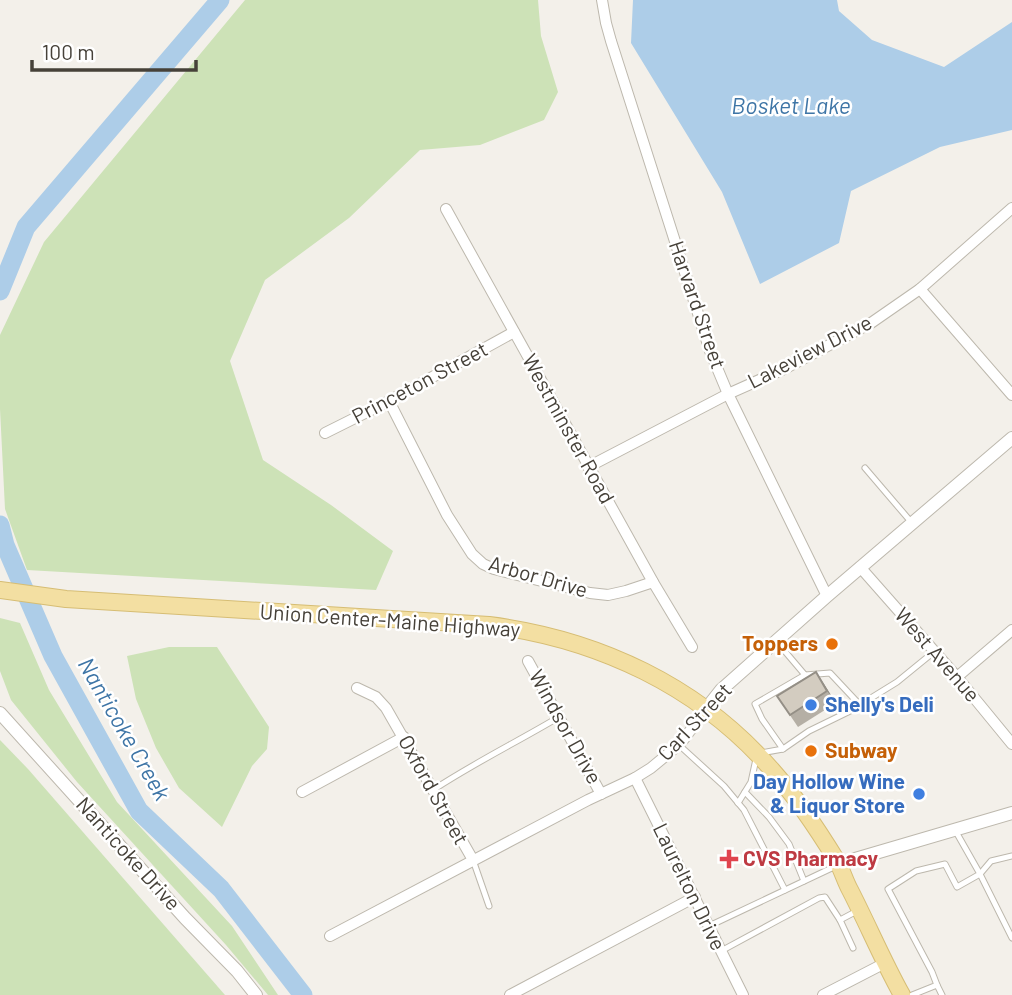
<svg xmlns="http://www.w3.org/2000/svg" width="1012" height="995" viewBox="0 0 1012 995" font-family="Barlow,sans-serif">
<rect width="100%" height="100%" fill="#f3f0ea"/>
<g fill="#cde2b7">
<polygon points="245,0 538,0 541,36 558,92 544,120 480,145 420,150 349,218 265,280 230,361 263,460 331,505 393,551 376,590 27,570 5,509 0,409 0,335 44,242"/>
<polygon points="0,618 20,623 49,690 117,802 232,926 278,995 268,995 226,945 77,782 11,700 0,671"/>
<polygon points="169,647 217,647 269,727 267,749 252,766 222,827 179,788 156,748 136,699 127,656"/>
<polygon points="0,740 28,769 225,995 0,995"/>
</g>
<polygon fill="#adcde8" points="633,0 837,0 839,11 872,40 944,67 1012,22 1012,130 940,147 851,191 839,243 760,284 722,192 631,43"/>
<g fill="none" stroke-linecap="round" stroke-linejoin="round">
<g stroke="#adcde8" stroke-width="19">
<polyline points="0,291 26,227 220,0"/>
<polyline points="0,525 5,545 53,656 139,811 221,889 303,995"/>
</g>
<g stroke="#bdb8ad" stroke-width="7">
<g id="service">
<polyline points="865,468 912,523"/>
<polyline points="777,642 805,675 830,673 860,705"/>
<polyline points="679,745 724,786 744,810 785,890"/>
<polyline points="783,749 762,719 755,704 805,675"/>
<polyline points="761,753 783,749 809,731 850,711 897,682 935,651"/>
<path d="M433 790C474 763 517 742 559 717"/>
<polyline points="745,792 769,817 789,844 804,881"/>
<polyline points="738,803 751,782 756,759"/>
<polyline points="1012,856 991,861 980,874 1012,938"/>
<polyline points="473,860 489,906"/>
<polyline points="840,920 853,948"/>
<polyline points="709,926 836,866"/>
<polyline points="721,951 819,898 825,897 840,920 857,911"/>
<polyline points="937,985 942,995"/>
<polyline points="912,995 937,985 932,972 888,889 916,871 945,864 957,887 980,874 955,830"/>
</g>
</g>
<g stroke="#bdb8ad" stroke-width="12">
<g id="minor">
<polyline points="602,0 606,23 611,41 710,351 728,394 827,596"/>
<polyline points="446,209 653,582 692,647"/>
<polyline points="920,289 1012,395"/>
<polyline points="389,401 447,515 472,554 483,564 494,569 590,593 608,595 626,591 653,582"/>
<polyline points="325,433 389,401 514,332"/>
<polyline points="588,467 728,394 784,369 871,323 920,289 1012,208"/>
<polyline points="860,567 957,677 1012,744"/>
<polyline points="528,661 601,794"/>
<polyline points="957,677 1012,630"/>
<polyline points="357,688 376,697 386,708 473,860"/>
<polyline points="635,778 743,995"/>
<polyline points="302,792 404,737"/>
<polyline points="330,936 588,800 635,778 651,768 675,748 684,739 706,709"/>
<polyline points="510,995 695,897"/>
<polyline points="823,995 885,963"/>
</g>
</g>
<g stroke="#bdb8ad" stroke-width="14">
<g id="tertiary">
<polyline points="706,709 721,690 827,596 1012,438"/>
<polyline points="0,713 185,918 237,971 256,995"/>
<polyline points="838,864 1012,813"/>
</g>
</g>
<g stroke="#d6bd74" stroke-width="18">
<path id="primary" d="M0 590 66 599 489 625C598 639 699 686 772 770 796 797 818 830 837 861 842 870 845 881 850 890 868 925 883 961 902 995"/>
</g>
<use href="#service" stroke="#fff" stroke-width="5"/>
<use href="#minor" stroke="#fff" stroke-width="10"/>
<use href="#tertiary" stroke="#fff" stroke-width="12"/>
<use href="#primary" stroke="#f3dfa2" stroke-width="16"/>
</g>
<polygon fill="#b5afa5" points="816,672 836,703 798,727 777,696"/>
<polygon fill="#948f86" points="816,672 824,684 836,703 827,691"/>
<polygon fill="#d3ccc0" stroke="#948f86" stroke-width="2" points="816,672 827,691 790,715 777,696"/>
<g fill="#e8710a" stroke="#fff" stroke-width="2.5">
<circle cx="832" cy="644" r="7"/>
<circle cx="811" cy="751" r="7"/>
</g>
<g fill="#3f7fe0" stroke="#fff" stroke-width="2.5">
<circle cx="811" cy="705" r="7"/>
<circle cx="919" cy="794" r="7"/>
</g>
<path fill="#e0444e" stroke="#fff" stroke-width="2.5" d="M725.5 848.5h7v7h7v7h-7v7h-7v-7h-7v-7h7z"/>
<g text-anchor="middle" stroke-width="5" stroke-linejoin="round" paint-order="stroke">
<g font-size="21" fill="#464139" stroke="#fff">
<text transform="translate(697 305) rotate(71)" y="7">Harvard Street</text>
<text transform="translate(810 352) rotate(-27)" y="7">Lakeview Drive</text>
<text transform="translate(420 383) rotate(-28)" y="7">Princeton Street</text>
<text transform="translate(568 429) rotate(61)" y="7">Westminster Road</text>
<text transform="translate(538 577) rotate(16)" y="7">Arbor Drive</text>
<text transform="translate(390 621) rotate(4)" y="7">Union Center-Maine Highway</text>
<text transform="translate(937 655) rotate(49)" y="7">West Avenue</text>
<text transform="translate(695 722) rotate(-47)" y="7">Carl Street</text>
<text transform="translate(565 727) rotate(61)" y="7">Windsor Drive</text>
<text transform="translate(433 790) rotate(61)" y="7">Oxford Street</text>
<text transform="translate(128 854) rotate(48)" y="7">Nanticoke Drive</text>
<text transform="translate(689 887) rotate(64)" y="7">Laurelton Drive</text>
</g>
<g font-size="21" font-weight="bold" fill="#c56008" stroke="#fff" text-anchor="end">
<text x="818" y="651">Toppers</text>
<text x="825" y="758" text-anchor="start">Subway</text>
</g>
<g font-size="21" font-weight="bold" fill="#366cbe" stroke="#fff" text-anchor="start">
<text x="825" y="712">Shelly's Deli</text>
<text x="905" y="789" text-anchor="end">Day Hollow Wine<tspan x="905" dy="24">&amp; Liquor Store</tspan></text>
</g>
<g font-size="21" font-weight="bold" fill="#be3a42" stroke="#fff" text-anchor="start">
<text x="743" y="866">CVS Pharmacy</text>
</g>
<g font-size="23" font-style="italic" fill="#3e75a6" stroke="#fff">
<text x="791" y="114">Bosket Lake</text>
<text transform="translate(124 729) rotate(60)" y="8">Nanticoke Creek</text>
</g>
</g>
<path d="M32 60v10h164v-10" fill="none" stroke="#464139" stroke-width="3.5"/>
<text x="42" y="60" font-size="21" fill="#464139" stroke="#ffffff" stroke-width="5" paint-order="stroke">100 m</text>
</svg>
